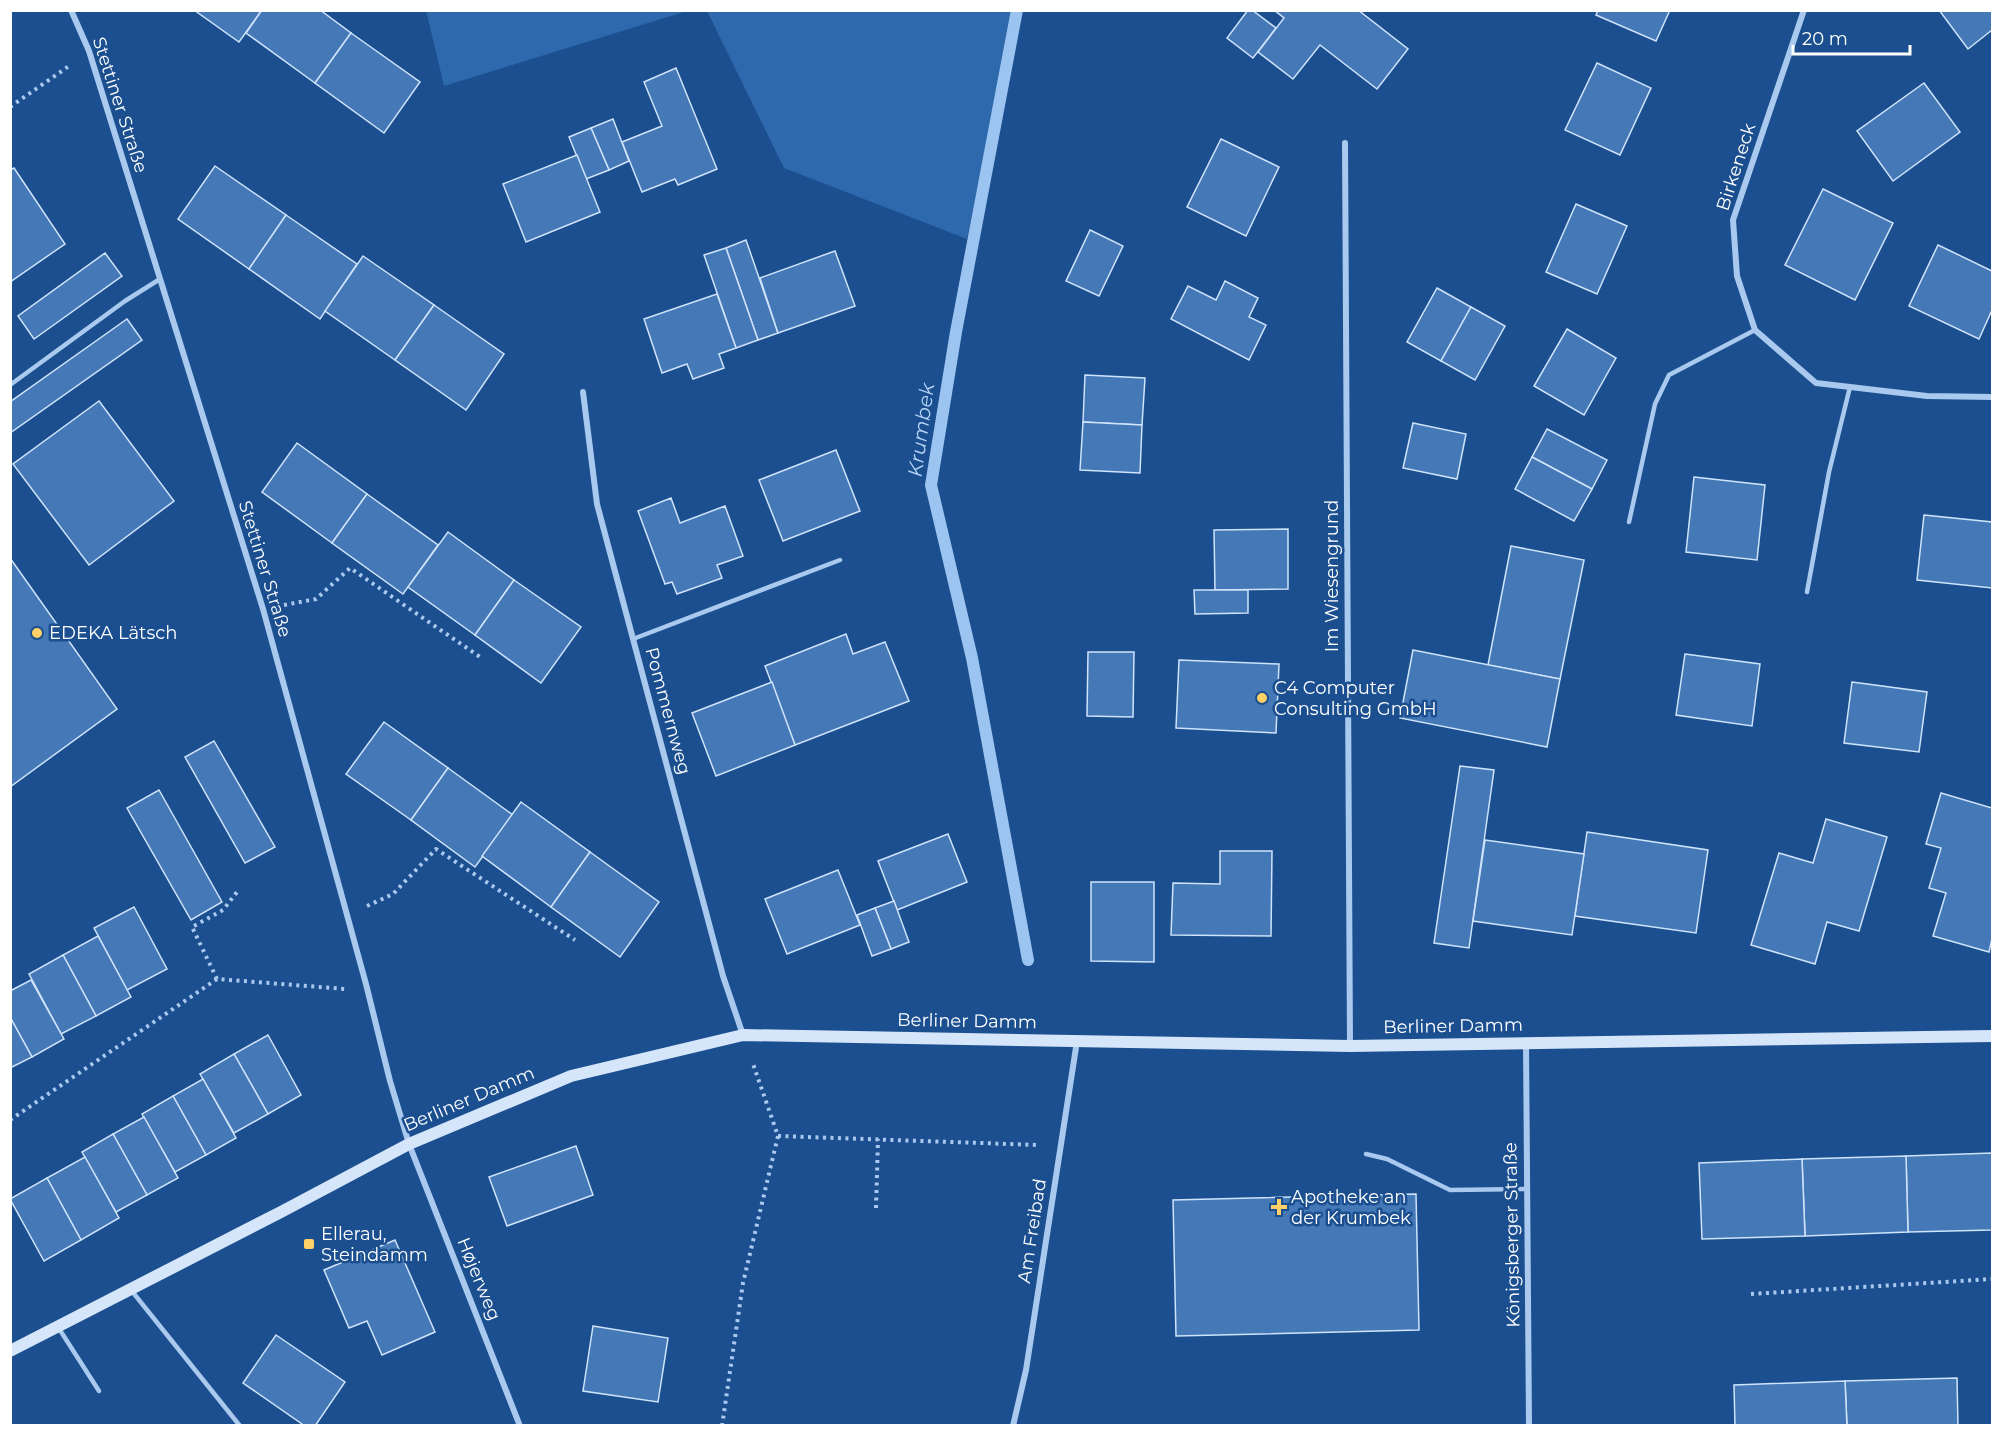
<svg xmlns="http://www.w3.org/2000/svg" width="2003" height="1436" viewBox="0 0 2003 1436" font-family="Montserrat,sans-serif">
<rect width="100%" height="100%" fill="#1b4f8f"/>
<g fill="#2e69ad">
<polygon points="426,10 687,10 687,11 444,86"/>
<polygon points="707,11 1014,11 967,239 784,168"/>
</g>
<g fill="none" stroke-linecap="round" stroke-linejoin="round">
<polyline stroke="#9cc4f0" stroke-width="12" points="1017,10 956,332 931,485 972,658 1028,960"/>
</g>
<g fill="#4478b7" stroke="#cfe3fa" stroke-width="1.5">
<polygon points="194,10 262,10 239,42"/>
<polygon points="262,10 320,10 351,33 315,83 246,33"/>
<polygon points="1248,10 1252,10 1276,28 1253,58 1227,38"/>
<polygon points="1274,10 1358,10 1408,49 1377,89 1320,45 1293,79 1258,52 1284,18"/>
<polygon points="1598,10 1670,10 1656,41 1596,15"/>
<polygon points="1939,10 1992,10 1992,30 1968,49"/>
<polygon points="351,33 420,82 384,133 315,83"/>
<polygon points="1597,63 1651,88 1620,155 1565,130"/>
<polygon points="676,68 717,169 678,185 675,179 642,192 622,142 662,126 644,82"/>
<polygon points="1924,83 1960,132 1893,181 1857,131"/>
<polygon points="613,119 629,161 609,170 591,128"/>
<polygon points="591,128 609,170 586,179 569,137"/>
<polygon points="1221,139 1279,167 1246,236 1187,207"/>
<polygon points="577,155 600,212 526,242 503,184"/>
<polygon points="215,166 286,215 249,269 178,219"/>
<polygon points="14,168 65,244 10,282 10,170"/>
<polygon points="1823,189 1893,223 1855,300 1785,265"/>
<polygon points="1576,204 1627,226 1597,294 1546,272"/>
<polygon points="286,215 357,264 320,319 249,269"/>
<polygon points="1090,230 1123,246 1099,296 1066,281"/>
<polygon points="746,240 778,333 758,340 726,248"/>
<polygon points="1938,245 1992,271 1992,310 1979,339 1909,306"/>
<polygon points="726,248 758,340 736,348 704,255"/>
<polygon points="835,251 855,306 778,333 760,278"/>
<polygon points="105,253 122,276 34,339 18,316"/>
<polygon points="363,256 434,305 395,360 325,311"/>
<polygon points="1225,281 1258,298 1249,317 1266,325 1249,360 1171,319 1188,286 1216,300"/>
<polygon points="1437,288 1471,307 1441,361 1407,342"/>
<polygon points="717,294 736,348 719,354 724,368 693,379 687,364 662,373 644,319"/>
<polygon points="434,305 504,354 466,410 395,360"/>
<polygon points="1471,307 1505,326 1475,380 1441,361"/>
<polygon points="127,319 142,340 10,433 10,402"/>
<polygon points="1567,329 1616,358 1584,415 1534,386"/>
<polygon points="1085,375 1145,378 1142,425 1083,422"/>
<polygon points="99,401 174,501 89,565 13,464"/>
<polygon points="1083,422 1142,425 1140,473 1080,470"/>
<polygon points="1413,423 1466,434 1457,479 1403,468"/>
<polygon points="1547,429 1607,460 1592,489 1532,457"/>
<polygon points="297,443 367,494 332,543 262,492"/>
<polygon points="836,450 860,511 783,541 759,480"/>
<polygon points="1532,457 1592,489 1574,521 1515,489"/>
<polygon points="1694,477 1765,485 1757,560 1686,552"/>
<polygon points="367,494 438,545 403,594 332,543"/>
<polygon points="671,498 680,523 725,506 743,556 717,565 722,578 677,594 672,582 665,584 638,511"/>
<polygon points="1924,515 1992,522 1992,588 1917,580"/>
<polygon points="1288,529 1288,589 1215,590 1214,530"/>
<polygon points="448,532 514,580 475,635 408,587"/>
<polygon points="1511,546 1584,560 1560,679 1488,665"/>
<polygon points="10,558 117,709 10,787"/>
<polygon points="514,580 581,627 541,683 475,635"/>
<polygon points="1194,590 1248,590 1248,613 1195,614"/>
<polygon points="846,634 853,654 885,642 909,701 795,745 765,666"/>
<polygon points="1413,650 1560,679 1547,747 1400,718"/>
<polygon points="1088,652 1134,652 1133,717 1087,716"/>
<polygon points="1685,654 1760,664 1752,726 1676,715"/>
<polygon points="1179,660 1279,664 1276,733 1176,728"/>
<polygon points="772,682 795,745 716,776 692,713"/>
<polygon points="1852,682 1927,692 1919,752 1844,743"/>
<polygon points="384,722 448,768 411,820 346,774"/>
<polygon points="214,741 275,847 245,863 185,757"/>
<polygon points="1460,766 1494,770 1469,948 1434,943"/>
<polygon points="448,768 513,815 475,867 411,820"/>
<polygon points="159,790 222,902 191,920 127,808"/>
<polygon points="1941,793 1992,808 1992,939 1989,952 1933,936 1946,893 1929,888 1941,848 1926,844"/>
<polygon points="521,802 590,852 551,907 482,856"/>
<polygon points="1826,819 1887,837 1859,931 1827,922 1815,964 1751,945 1779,853 1813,863"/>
<polygon points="1587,832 1708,850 1696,933 1575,916"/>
<polygon points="948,834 967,882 897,910 878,861"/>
<polygon points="1485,840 1584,854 1572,935 1473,921"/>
<polygon points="1220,851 1272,851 1271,936 1171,935 1173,883 1220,884"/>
<polygon points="590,852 659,902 620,957 551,907"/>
<polygon points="838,870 860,925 787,954 765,899"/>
<polygon points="1091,882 1154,882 1154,962 1091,961"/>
<polygon points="894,901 909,942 891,949 875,908"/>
<polygon points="134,907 167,969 127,990 94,928"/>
<polygon points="875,908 891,949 872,956 857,915"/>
<polygon points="98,936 131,997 96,1016 63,955"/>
<polygon points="63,955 96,1016 61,1034 29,974"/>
<polygon points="31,980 64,1039 32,1057 10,1017 10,991"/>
<polygon points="10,1017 32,1057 10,1068"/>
<polygon points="268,1035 301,1095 268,1114 234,1054"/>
<polygon points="234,1054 268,1114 234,1133 200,1074"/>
<polygon points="203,1079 236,1138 206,1155 173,1096"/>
<polygon points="173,1096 206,1155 175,1172 142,1114"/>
<polygon points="144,1117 178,1178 147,1195 113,1134"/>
<polygon points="113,1134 147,1195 116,1212 82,1152"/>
<polygon points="576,1146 593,1195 507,1226 489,1177"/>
<polygon points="1992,1153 1992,1230 1908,1232 1906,1156"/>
<polygon points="1906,1156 1908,1232 1805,1236 1802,1159"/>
<polygon points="85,1157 119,1218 81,1240 47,1178"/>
<polygon points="1802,1159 1805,1236 1702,1239 1699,1163"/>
<polygon points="47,1178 81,1240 44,1261 10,1199"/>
<polygon points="1416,1194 1419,1330 1176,1336 1173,1200"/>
<polygon points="395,1240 435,1332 382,1355 367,1321 349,1328 324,1270"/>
<polygon points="593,1326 668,1338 658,1402 583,1391"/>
<polygon points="276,1335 345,1382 315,1426 305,1426 243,1383"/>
<polygon points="1957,1378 1958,1426 1847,1426 1845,1381"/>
<polygon points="1845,1381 1847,1426 1735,1426 1734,1385"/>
</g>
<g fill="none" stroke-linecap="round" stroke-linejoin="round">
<g stroke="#a9c9ee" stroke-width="4" stroke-dasharray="3 4.5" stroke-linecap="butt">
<polyline points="10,107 69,66"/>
<polyline points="284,605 316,599 350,568 480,657"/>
<polyline points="367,906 393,894 436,849 575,940"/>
<polyline points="217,979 192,927 223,910 237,892"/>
<polyline points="10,1120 217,979 345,989"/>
<polyline points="778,1136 1038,1145"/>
<polyline points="876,1208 878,1139"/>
<polyline points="1751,1294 1992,1279"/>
<polyline points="722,1426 743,1283 778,1136 752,1061"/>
</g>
<g stroke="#a9c9ee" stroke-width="4.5">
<polyline points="10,385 125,301 160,279"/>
<polyline points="1629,522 1655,404 1669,375 1755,330"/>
<polyline points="1807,592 1829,472 1850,387"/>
<polyline points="633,639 840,560"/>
<polyline points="1366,1154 1387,1159 1450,1190 1526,1189"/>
<polyline points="131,1290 240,1426"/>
<polyline points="58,1327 99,1391"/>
</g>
<g stroke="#a9c9ee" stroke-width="6">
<polyline points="71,10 89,51 263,609 366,984 390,1081 409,1144 520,1426"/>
<polyline points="1804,10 1733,220 1737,276 1755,330 1816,383 1927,396 1992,397"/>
<polyline points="1345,143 1350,1045"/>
<polyline points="583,392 597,504 723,976 743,1035"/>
<polyline points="1526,1043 1529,1426"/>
<polyline points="1013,1426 1026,1370 1077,1041"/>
</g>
<polyline stroke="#d6e6fa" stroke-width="12" points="10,1351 281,1212 409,1144 571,1076 743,1035 1350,1046 1992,1036"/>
</g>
<g fill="#ffd166" stroke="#1b4f8f" stroke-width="2">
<circle cx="37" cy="633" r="6"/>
<circle cx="1262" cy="698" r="6"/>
<path d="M1276 1198h6v6h6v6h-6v6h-6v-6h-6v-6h6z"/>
<rect x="303" y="1238" width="12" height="12" rx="3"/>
</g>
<g text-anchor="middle" stroke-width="5" stroke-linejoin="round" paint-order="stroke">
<g font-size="18" fill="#fff" stroke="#1b4f8f">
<text transform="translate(120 105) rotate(72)" y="6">Stettiner Straße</text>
<text transform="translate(1736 167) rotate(-72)" y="6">Birkeneck</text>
<text transform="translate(265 569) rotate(73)" y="6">Stettiner Straße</text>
<text transform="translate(1332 576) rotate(-90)" y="6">Im Wiesengrund</text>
<text transform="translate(668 711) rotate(75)" y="6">Pommernweg</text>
<text transform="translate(967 1021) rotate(1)" y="6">Berliner Damm</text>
<text transform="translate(1453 1026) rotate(-1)" y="6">Berliner Damm</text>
<text transform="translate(469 1099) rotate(-23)" y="6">Berliner Damm</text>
<text transform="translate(1032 1231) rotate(-81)" y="6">Am Freibad</text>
<text transform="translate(1512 1235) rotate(-91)" y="6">Königsberger Straße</text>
<text transform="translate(479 1279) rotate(68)" y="6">Højerweg</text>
</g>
<g font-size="18" fill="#fff" stroke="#1b4f8f" text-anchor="start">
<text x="49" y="639">EDEKA Lätsch</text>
<text x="1274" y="694">C4 Computer<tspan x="1274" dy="21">Consulting GmbH</tspan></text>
<text x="1291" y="1203">Apotheke an<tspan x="1291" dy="21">der Krumbek</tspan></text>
<text x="321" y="1240">Ellerau,<tspan x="321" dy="21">Steindamm</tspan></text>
</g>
<g font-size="20" font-style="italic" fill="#b5d3f5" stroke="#1b4f8f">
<text transform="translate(921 430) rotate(-82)" y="7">Krumbek</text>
</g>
</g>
<rect width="2003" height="1436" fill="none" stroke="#ffffff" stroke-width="24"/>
<path d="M1793 45v9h117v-9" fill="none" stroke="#ffffff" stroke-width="3"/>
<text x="1802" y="45" font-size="18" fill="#ffffff" stroke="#1b4f8f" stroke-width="4.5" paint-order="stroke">20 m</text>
</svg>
